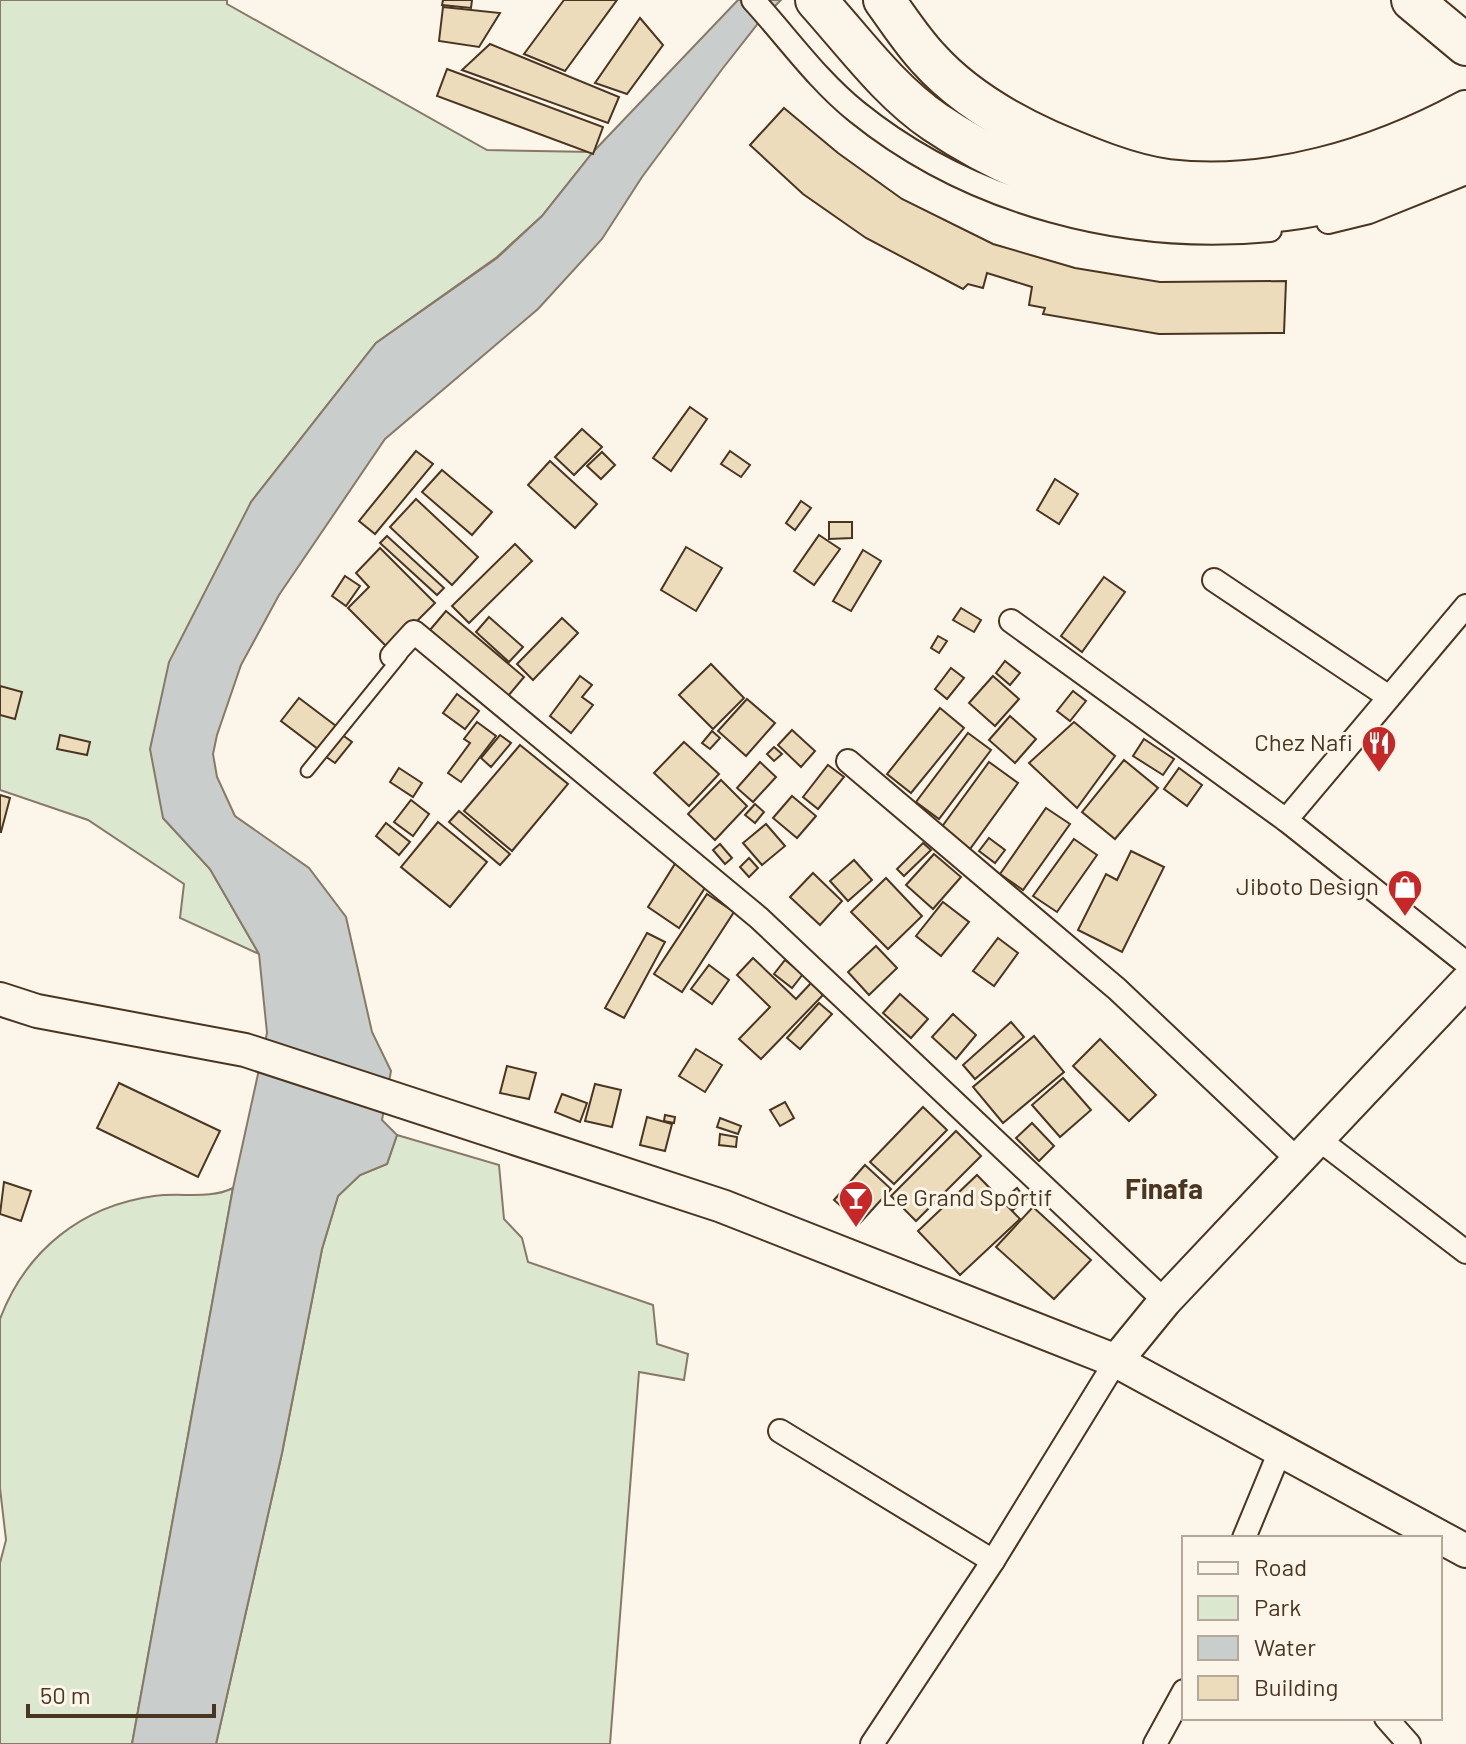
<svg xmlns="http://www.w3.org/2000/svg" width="1466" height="1744" viewBox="0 0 1466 1744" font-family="Barlow,sans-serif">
<rect width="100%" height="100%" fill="#fbf6e9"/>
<g fill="#dce7d0" stroke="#887966" stroke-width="2">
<polygon points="0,0 227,0 227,4 487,150 593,152 542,216 497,257 376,343 251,502 163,818 210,869 259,954 180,918 184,884 88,820 0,790"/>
<polygon points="397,1135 499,1165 504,1219 522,1238 528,1262 653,1305 657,1344 688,1354 684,1380 639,1372 610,1744 216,1744 282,1453 322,1249 338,1196 360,1175 387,1164"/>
<path d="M233 1188 132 1744H0V1563L6 1540 0 1488V1319C26 1250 82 1206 154 1196 181 1192 209 1200 233 1188Z"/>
</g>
<polygon fill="#c9cecd" stroke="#887966" stroke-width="2" points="738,0 781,0 760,21 723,68 642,177 602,239 538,309 385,439 279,595 241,665 217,735 213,754 217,777 235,816 309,868 346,917 372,1032 391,1071 382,1120 397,1135 387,1164 360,1175 338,1196 322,1249 282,1453 216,1744 132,1744 233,1188 267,1033 259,954 210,869 163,818 150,749 169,662 251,502 376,343 497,258 542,216 593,152"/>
<g fill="#ecdcbc" stroke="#4a3520" stroke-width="2">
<polygon points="443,0 472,0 471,8 442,5"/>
<polygon points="564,0 617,0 565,71 524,54"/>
<polygon points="443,7 500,13 479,47 439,41"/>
<polygon points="640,18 663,45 627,94 595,83"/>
<polygon points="490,44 619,97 608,123 462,70"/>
<polygon points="447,69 603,127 593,154 437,96"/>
<polygon points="784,108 838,153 902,199 993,244 1075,268 1160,282 1286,281 1284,333 1159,334 1043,314 1045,308 1029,305 1032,287 987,273 983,288 968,284 963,289 866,238 803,194 750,145"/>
<polygon points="690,407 707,419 671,471 653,458"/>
<polygon points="582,429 602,447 574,475 555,457"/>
<polygon points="416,451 433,464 375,534 359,521"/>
<polygon points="730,451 750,465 741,477 721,464"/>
<polygon points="602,452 615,465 601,479 587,466"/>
<polygon points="550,461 597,504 575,528 528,485"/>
<polygon points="442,470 492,512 472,535 422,492"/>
<polygon points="1055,479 1078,494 1059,524 1037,510"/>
<polygon points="416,499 478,557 452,585 390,527"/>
<polygon points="801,501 811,508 795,530 786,523"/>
<polygon points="829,522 852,522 852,538 829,539"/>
<polygon points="819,535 840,549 814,585 794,571"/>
<polygon points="387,536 444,588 437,595 380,543"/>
<polygon points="515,544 532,561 469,623 452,606"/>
<polygon points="686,547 722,568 696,611 661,590"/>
<polygon points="380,548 435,603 389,649 348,608 369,587 356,573"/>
<polygon points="863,550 881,561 851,611 833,601"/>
<polygon points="345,576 360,586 346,606 332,596"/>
<polygon points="1104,577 1125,592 1082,652 1061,636"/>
<polygon points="961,608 981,620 974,632 953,620"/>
<polygon points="446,611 524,677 508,696 430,630"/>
<polygon points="489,617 523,647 509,662 476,632"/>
<polygon points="562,618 578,633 533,680 517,664"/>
<polygon points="938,636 947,641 939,653 931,648"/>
<polygon points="1005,661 1020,673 1010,685 996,673"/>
<polygon points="711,664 744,698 713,729 679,695"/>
<polygon points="951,668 964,678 947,699 935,689"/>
<polygon points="580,676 592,685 582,697 593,705 571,733 550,716"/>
<polygon points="993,676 1019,699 995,726 969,703"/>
<polygon points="0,686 22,692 15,719 0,715"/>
<polygon points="1073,691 1086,701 1070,721 1057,711"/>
<polygon points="457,694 479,711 465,729 443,713"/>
<polygon points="299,698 336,726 318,749 281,721"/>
<polygon points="747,699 775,723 746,756 718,731"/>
<polygon points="940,708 964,728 911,793 887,774"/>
<polygon points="1010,716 1036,739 1015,763 989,740"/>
<polygon points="477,722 496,736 461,782 448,773 470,743 464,739"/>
<polygon points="1074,722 1115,756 1077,808 1029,763"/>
<polygon points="792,730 815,751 801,767 778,745"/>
<polygon points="712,731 720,738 710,749 702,743"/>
<polygon points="968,733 991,750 939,819 916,802"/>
<polygon points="341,734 352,742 335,763 325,756"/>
<polygon points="60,735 90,742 87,755 57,749"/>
<polygon points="500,735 511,743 491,767 481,758"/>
<polygon points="1144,739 1174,759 1163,775 1133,756"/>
<polygon points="684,742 719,774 689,806 654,773"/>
<polygon points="520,745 568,784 512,851 464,811"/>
<polygon points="774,747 782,754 774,761 767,754"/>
<polygon points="1124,760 1158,788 1115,839 1082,812"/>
<polygon points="760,762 776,777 753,802 737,788"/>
<polygon points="989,762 1018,783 970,849 941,828"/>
<polygon points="828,765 844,777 818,809 803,797"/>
<polygon points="399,768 422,783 413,797 390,782"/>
<polygon points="1179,768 1202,785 1187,806 1164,789"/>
<polygon points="721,780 747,806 715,840 688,814"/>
<polygon points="0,795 10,798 1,832 0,832"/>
<polygon points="792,796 816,816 797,838 773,818"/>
<polygon points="411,800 429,814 413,836 394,822"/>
<polygon points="755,804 764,812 755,823 745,815"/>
<polygon points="1046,808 1070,824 1023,890 1000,874"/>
<polygon points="459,811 510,854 500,865 449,822"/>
<polygon points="438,822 487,862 450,907 401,867"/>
<polygon points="386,823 410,842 399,855 376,836"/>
<polygon points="766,824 785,846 762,865 743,843"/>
<polygon points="989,838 1005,850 995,863 979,851"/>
<polygon points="1074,839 1097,855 1057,912 1033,896"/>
<polygon points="923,843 931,850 904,876 897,869"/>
<polygon points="720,844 732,858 725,864 713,850"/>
<polygon points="1131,851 1164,867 1122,952 1078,930 1106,874 1117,880"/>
<polygon points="934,854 961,877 933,909 906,885"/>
<polygon points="749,858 758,868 749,877 740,867"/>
<polygon points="678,859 710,880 679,928 648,907"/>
<polygon points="854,860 872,880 848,901 830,881"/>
<polygon points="813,873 842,901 820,925 790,897"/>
<polygon points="886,878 922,916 888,949 851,912"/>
<polygon points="707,894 734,912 682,992 654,974"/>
<polygon points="943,902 969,922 941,956 916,936"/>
<polygon points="647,933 665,942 624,1018 605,1008"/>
<polygon points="998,938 1018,953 994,986 973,971"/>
<polygon points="876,946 897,968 869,995 848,972"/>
<polygon points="753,958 796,999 811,983 823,995 761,1059 739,1039 770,1007 737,975"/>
<polygon points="785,960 803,974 792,988 774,974"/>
<polygon points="709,965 729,980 712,1004 691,989"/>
<polygon points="900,994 928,1019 911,1038 883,1013"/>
<polygon points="819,1003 832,1014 800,1049 787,1038"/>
<polygon points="953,1014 976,1035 956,1059 932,1037"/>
<polygon points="1011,1022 1024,1037 975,1079 963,1065"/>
<polygon points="1034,1036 1064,1072 1003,1123 973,1087"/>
<polygon points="1100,1039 1156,1095 1129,1121 1073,1066"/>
<polygon points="696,1049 722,1065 705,1092 679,1076"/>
<polygon points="507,1066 536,1073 529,1099 500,1093"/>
<polygon points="1063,1078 1091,1110 1060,1137 1032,1105"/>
<polygon points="119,1083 220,1131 198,1177 97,1128"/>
<polygon points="595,1084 621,1090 612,1127 585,1121"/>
<polygon points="562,1094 587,1103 580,1122 555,1112"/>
<polygon points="785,1102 794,1118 780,1126 770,1110"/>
<polygon points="923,1107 947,1130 894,1184 870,1162"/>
<polygon points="665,1115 675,1117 674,1123 664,1121"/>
<polygon points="647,1117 672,1124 665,1151 640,1145"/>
<polygon points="720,1118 741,1126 738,1134 717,1127"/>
<polygon points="1032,1123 1054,1146 1039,1161 1016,1138"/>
<polygon points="956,1131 981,1156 916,1221 891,1196"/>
<polygon points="720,1134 737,1137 736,1147 719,1145"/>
<polygon points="865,1165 891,1189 860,1223 834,1200"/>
<polygon points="977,1175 1020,1219 960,1275 918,1231"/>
<polygon points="4,1182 31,1191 21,1221 0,1214"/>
<polygon points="1017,1188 1026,1199 1013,1210 1004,1199"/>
<polygon points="1033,1207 1091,1260 1054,1299 996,1247"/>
</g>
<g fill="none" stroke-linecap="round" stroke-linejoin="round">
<g stroke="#4a3520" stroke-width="15">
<polyline id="lane" points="307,771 401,655"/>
</g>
<g stroke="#4a3520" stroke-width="26">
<g id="street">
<path d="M753 0C787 37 817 80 857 112 971 204 1126 244 1270 230"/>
<polyline points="1328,222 1369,212 1466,173"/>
<polyline points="1214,580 1389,697"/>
<polyline points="1011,621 1286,820 1466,963"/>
<polyline points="392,656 414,632 759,918 1165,1301"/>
<polyline points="848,761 1117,989 1298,1160"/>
<polyline points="1286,820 1466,606"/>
<polyline points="1317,1138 1466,1252"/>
<polyline points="780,1431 993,1561"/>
<polyline points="1244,1538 1280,1451"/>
<polyline points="1386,1718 1409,1744"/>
<polyline points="872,1744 993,1561 1116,1361"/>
<polyline points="1155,1744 1184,1691"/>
</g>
</g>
<g stroke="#4a3520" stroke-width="36">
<g id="secondary">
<polyline points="0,999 37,1011 245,1050 722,1206 1116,1361 1466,1551"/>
<polyline points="1116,1361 1165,1301 1466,982"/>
</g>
</g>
<g stroke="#4a3520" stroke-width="44">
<g id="highway">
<path d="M816 0C853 41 889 91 935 122 1040 193 1174 228 1300 208 1356 199 1415 173 1466 148"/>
<path d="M884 0C898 19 912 41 928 58 961 95 1003 120 1047 140 1084 156 1129 175 1168 180 1270 192 1377 159 1466 111"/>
<polyline points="1412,0 1466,45"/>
</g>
</g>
<use href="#lane" stroke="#fbf6e9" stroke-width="11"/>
<use href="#street" stroke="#fbf6e9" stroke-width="22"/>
<use href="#secondary" stroke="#fbf6e9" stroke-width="32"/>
<use href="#highway" stroke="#fbf6e9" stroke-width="40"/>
</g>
<defs>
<g id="restaurant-pin" transform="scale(1.8)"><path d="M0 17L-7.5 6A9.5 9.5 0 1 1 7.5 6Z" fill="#c62828" stroke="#fbf6e9"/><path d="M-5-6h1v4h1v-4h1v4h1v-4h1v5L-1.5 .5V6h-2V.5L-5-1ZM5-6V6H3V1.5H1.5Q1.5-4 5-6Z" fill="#fff"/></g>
<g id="shop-pin" transform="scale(1.8)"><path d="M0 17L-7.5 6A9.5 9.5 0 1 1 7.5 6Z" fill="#c62828" stroke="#fbf6e9"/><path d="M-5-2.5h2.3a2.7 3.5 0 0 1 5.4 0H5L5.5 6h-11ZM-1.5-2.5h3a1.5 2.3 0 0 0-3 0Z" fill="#fff"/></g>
<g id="bar-pin" transform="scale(1.8)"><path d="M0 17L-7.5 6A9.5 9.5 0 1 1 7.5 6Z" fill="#c62828" stroke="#fbf6e9"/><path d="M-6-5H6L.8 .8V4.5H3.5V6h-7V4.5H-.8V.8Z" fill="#fff"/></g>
</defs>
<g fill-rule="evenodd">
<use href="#restaurant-pin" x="1379" y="743"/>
<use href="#shop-pin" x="1405" y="887"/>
<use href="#bar-pin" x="856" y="1198"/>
</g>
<g text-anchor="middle" stroke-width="6" stroke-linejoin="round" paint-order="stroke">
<g font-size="24" fill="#4a3520" stroke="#fbf6e9" text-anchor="end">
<text x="1353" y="751">Chez Nafi</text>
<text x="1379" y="895">Jiboto Design</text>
<text x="882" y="1206" text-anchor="start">Le Grand Sportif</text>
</g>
<g font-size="28" font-weight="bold" fill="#4a3520" stroke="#fbf6e9">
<text x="1164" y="1199">Finafa</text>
</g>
</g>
<rect x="1182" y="1536" width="260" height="184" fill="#fbf6e9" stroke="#b4a999" stroke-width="2"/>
<rect x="1198" y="1562" width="40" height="12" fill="#fbf6e9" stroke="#b4a999" stroke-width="2"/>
<text x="1254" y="1576" font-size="24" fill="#4a3520">Road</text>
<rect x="1198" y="1596" width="40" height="24" fill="#dce7d0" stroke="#b4a999" stroke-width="2"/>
<text x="1254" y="1616" font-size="24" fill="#4a3520">Park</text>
<rect x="1198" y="1636" width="40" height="24" fill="#c9cecd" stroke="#b4a999" stroke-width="2"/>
<text x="1254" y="1656" font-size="24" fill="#4a3520">Water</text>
<rect x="1198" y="1676" width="40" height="24" fill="#ecdcbc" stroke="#b4a999" stroke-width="2"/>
<text x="1254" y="1696" font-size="24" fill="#4a3520">Building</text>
<path d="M28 1704v12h186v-12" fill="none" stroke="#4a3520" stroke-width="4"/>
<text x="40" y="1704" font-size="24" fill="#4a3520" stroke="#fbf6e9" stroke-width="6" paint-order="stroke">50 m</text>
</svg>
